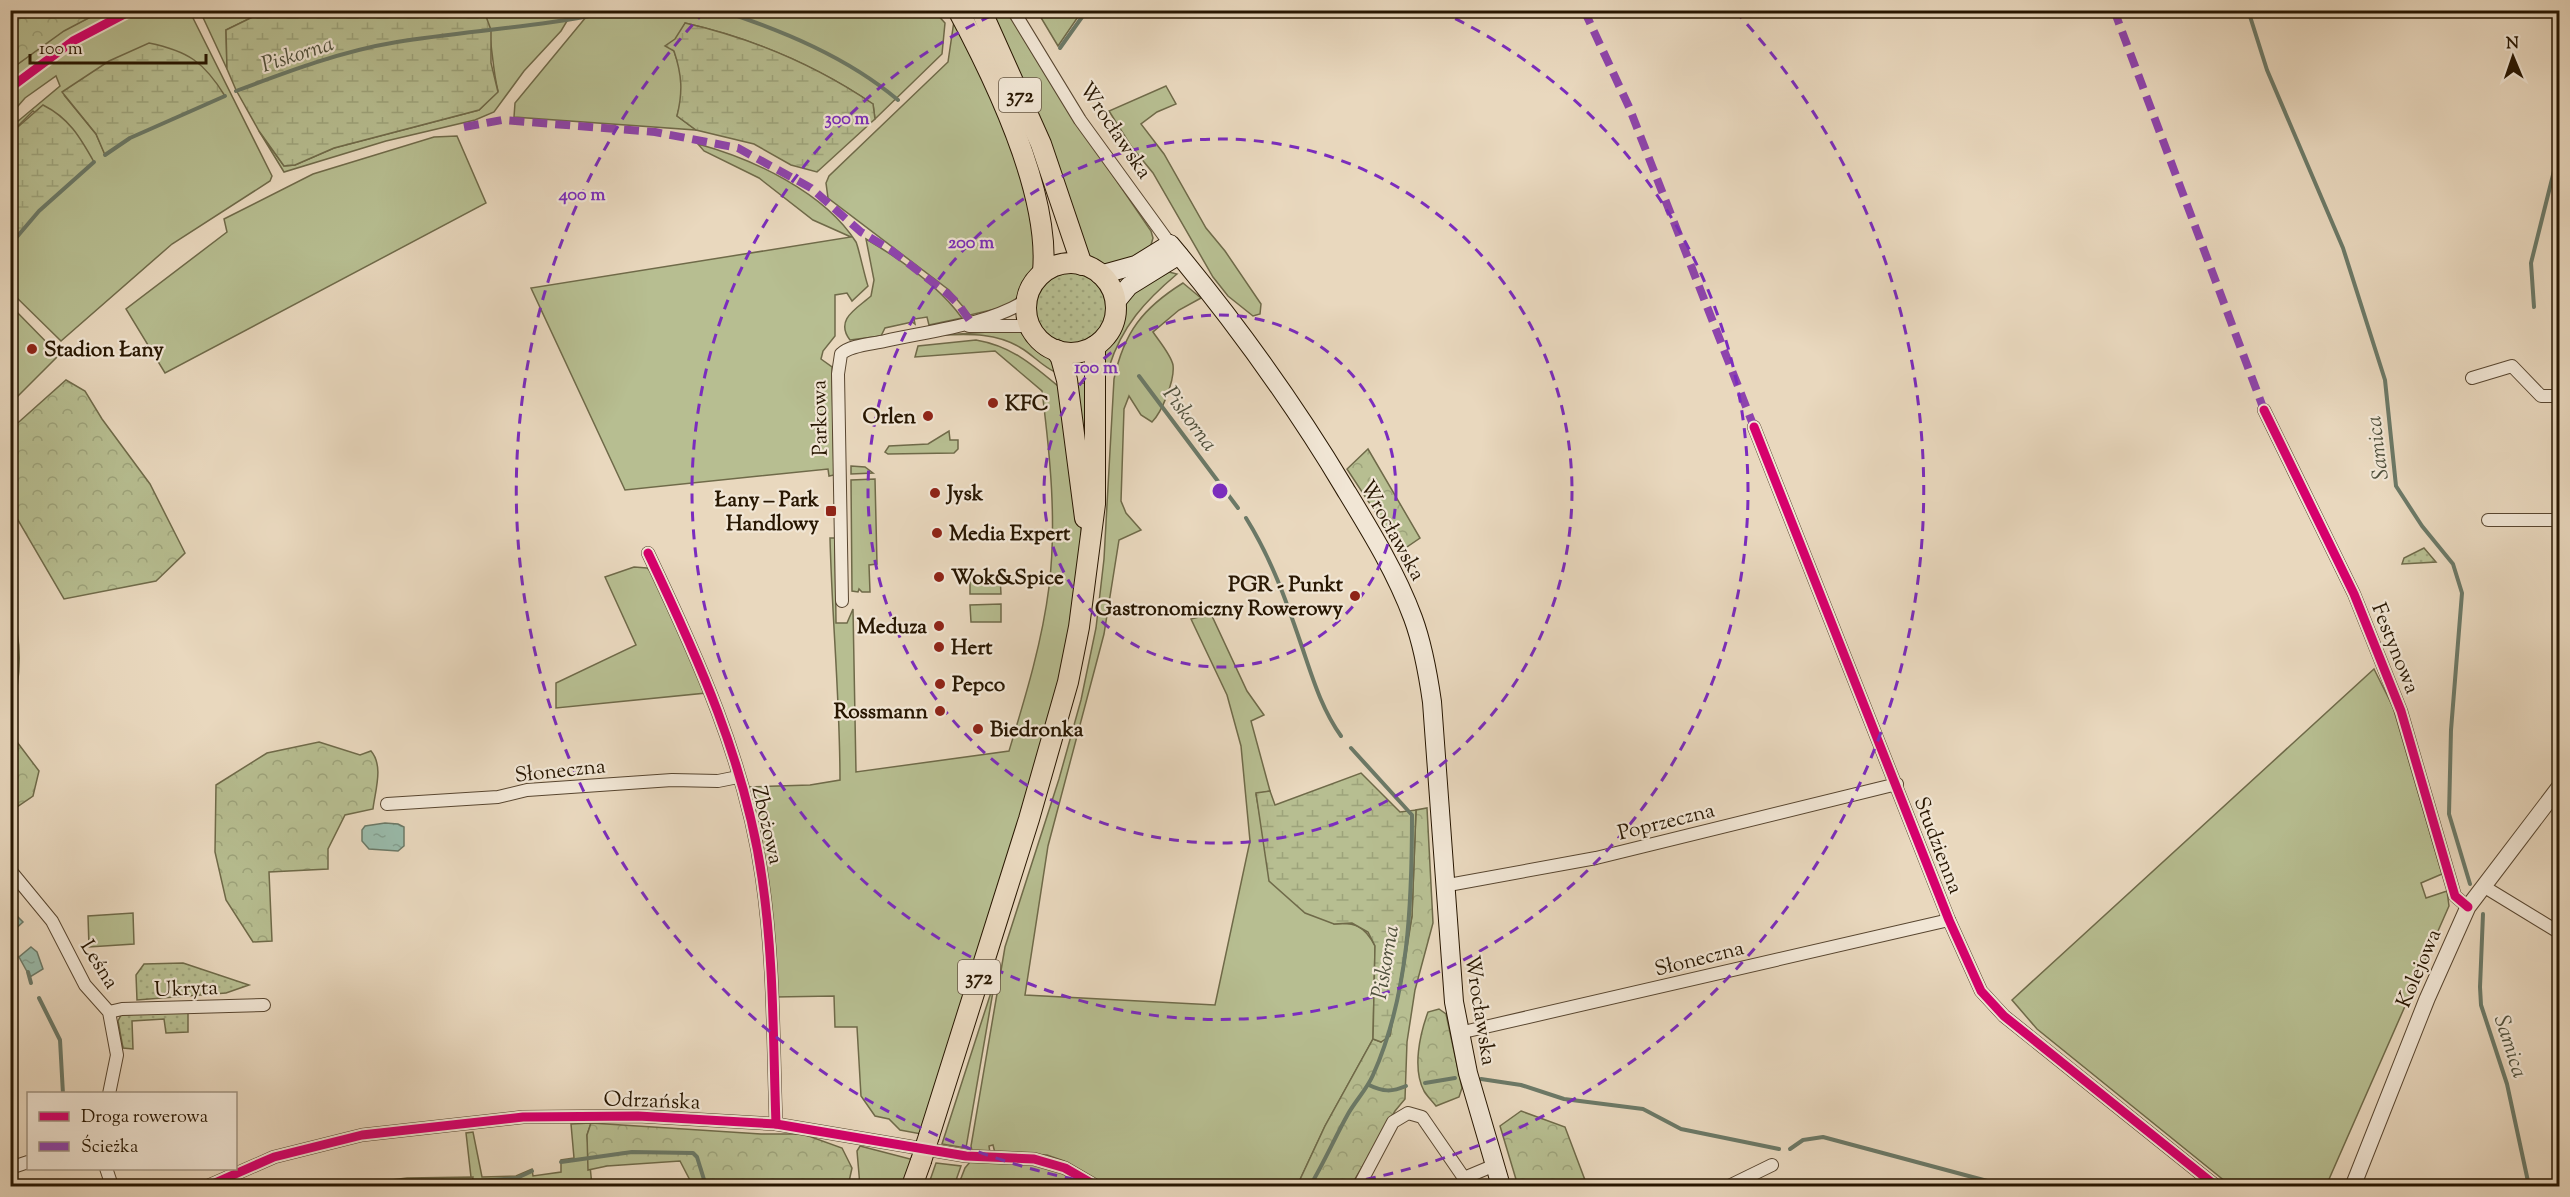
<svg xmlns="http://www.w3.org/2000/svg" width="2570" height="1197" font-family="'Sorts Mill Goudy',serif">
<defs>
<pattern id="forest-crowns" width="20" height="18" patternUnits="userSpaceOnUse" patternTransform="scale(1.5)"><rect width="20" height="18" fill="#b7be91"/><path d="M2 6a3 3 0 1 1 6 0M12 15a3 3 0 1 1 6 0" fill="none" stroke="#9da37b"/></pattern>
<pattern id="wetland-marsh" width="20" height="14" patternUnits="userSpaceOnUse" patternTransform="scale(1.5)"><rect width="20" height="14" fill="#b7be91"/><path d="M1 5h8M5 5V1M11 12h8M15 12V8" fill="none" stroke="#9da37b"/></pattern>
<pattern id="park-dots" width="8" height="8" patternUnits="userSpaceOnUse" patternTransform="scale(1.5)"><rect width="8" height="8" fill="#b7be91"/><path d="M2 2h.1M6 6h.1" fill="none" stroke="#9da37b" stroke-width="1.8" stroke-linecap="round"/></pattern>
<pattern id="water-ripples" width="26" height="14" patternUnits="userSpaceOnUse" patternTransform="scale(1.5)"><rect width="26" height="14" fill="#99bbab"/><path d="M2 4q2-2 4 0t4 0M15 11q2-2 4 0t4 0" fill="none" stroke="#84a091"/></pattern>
</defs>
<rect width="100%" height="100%" fill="#e9d8be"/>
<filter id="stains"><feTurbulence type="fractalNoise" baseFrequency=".00333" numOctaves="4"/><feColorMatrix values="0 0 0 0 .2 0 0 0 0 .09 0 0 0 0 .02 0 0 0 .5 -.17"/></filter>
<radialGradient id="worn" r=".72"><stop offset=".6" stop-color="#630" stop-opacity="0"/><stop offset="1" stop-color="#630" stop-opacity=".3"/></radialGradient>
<g fill="#b7be91" stroke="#6f6a49" stroke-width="1.5" fill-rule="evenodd">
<path d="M933,10L945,23L942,54L875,119L873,104C817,66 751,38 685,23L674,51L680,69L683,94L677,116L696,130L514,117L515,103L591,11Z"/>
<path d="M102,11H124L71,38L11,84V69L64,30Z"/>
<path d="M141,11H196L192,12L193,18L272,176L270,181L172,244L61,341L11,292V245L39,211L94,162L33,111L11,133V127L60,86L56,76L25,98L11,114V93L75,44ZM64,95L130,138L105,154L96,134Z"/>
<path d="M200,11H265L226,30L227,69Z"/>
<path d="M484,11H573L561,31L524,71L494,112L475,120L386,141L284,172L259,131L284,166L295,165L334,148L479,110L498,91C491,63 493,37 484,11Z"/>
<path d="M989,11H1007L1060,98L1151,231L1153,238L1149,252L1104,268L1085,258Z"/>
<path d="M1037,11H1082L1058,46Z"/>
<path d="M954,21L986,82L1029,197L1037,245L1034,272L1020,296L1004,307L970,315L949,290L828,198L826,183L829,176L948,62Z"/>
<path d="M1166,86L1176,104L1157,112L1141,124L1164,154L1206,228L1225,251L1261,304L1260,314L1253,316L1228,296L1213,277L1153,173L1131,146L1109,111Z"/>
<path d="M457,136L486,203L165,373L126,309L227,232L224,219L313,174L434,137Z"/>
<path d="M698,144C753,159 824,192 856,242C858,245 865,278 868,286L852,301L847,293L835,295V336L823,351L821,359L832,367L834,475L829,476L828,469L625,490L531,288L851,237L813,220L759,178L704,151Z"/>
<path d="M866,239C900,259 939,286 962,318L929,325L927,317L914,319L915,324L912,322L885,328L881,336L850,340C834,319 858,308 871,296L874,280Z"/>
<path d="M1169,272L1177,274C1145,301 1122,326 1109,367L1100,368L1103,349L1119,324L1126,296Z"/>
<path d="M1183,283L1201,298L1179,310L1153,332C1159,341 1171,355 1173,365C1175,380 1162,412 1152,422L1141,415L1129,396L1124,409L1121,501L1126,513L1141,530L1119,540L1104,634L1048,846L1025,995L1215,1005L1250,841L1241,746L1227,695L1191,619L1211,614L1247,691L1264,715L1251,721L1270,791L1256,794L1261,822L1334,924C1355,922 1365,926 1375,946L1373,1039L1325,1126L1297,1186H1106L1064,1161L1047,1155L995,1153L993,1145L989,1146L990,1153L972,1151L971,1146L1005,947L1059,779L1081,700L1096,628L1104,559L1114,379C1124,332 1143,308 1183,283Z"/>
<path d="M11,306L59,355L11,403Z"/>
<path d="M1018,330L1050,355L1055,372C1042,366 1033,355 1021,348C997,333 971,334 944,335Z"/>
<path d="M976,340C1011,346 1032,364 1058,386L1062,385L1080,505L1082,544L1081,569L1057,703L921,1134L900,1130L889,1119L875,1116L861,1096L857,1027H835L834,996L775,997L747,787L810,785L840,780C840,699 832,619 830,538H835L836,623H847L853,609L856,772L1009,751C1025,698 1042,643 1049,587C1057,522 1050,455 1042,391L995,351L915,357L918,346Z"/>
<path d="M1086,383L1091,498L1071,384Z"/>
<path d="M949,431L950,440H958V449L954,453L888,454L885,452L889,446L928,444Z"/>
<path d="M851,466L865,467L873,473L851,474Z"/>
<path d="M875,479L877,564L869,565L870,592H862L859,589L858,592L852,591L851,480Z"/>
<path d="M634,567L647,568L656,576L706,693L556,708V683L636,645L605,577Z"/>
<path d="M1000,576L1001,594H970V577Z"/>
<path d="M1001,604V622H971L970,605Z"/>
<path d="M2374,669L2393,707L2442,874L2421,883L2426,898L2447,891L2449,906L2326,1186H2231L2037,1029L2012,1000Z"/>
<path d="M133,913L134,944L89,947L88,916Z"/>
<path d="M995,980L966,1148L942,1144Z"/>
<path d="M591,1123L587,1135L592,1186H472L466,1133L473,1132L482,1177L516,1176L532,1169L533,1176L561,1172V1160L574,1158L571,1124Z"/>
<path d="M860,1146L914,1160L905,1186H860L857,1151Z"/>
<path d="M970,1162L1047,1164L1088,1186H958L965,1168Z"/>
<path d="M936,1163L961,1166L954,1186H928Z"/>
</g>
<g fill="url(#forest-crowns)" stroke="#6f6a49" stroke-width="1.5">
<path d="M11,10H102V11L64,31L11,69Z"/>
<path d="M66,380L85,391L102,419L150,484L185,553L156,581L64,599L11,508V429Z"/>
<path d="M1368,449L1420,538L1401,551L1347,469Z"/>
<path d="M11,610C24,644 20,682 11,717Z"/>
<path d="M11,734L39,771L33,796L11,811Z"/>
<path d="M319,742L360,755L371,751C384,766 375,791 373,809L345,815L328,849V869L269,872L272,941L253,942L226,900L215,852L216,785L267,753Z"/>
<path d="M1427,808L1433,923L1415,990L1407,1042L1405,1099L1395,1111L1351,1186H1297L1325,1126L1373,1039L1381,1042L1402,980L1412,916L1416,810Z"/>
<path d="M1439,1009L1446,1014L1462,1088L1459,1097L1436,1106C1432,1101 1427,1096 1424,1091C1412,1068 1420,1034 1428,1012Z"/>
<path d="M1521,1111L1565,1127L1585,1180L1591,1186H1518L1500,1126Z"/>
<path d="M591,1123L761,1134H803L842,1148L852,1168L848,1186H693L680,1161L607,1166L588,1170L587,1135Z"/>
<path d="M473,1177L472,1186H343L407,1178Z"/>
</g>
<g fill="url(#wetland-marsh)" stroke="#6f6a49" stroke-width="1.5">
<path d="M265,11H484L491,30V63L498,92L479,110L334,148L295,165L284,166L259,131L236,90L227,69L226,30Z"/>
<path d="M685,23C751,38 817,66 873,104L875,119L817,172L791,165L754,144L696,130L677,116C683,92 682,75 674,51L665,46L675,39Z"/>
<path d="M149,43C188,51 204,62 225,96L130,138L105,155L96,134L62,92L109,61Z"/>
<path d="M43,105C69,118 80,137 94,162L39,211L11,245V133Z"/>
<path d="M1361,773L1400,812L1416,810L1412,916L1390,1036L1381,1042L1373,1039L1375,946L1368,932L1352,923L1334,924L1305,913L1269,881L1256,793L1270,791L1275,805Z"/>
</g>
<g fill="url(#park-dots)" stroke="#6f6a49" stroke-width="1.5">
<circle cx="1071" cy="308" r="35"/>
<path d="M2424,548L2436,562L2402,564L2404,558Z"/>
<path d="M183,963L249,985L226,993L137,1000L136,975L144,964Z"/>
<path d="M188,1011V1032L166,1033L164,1019L132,1021L133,1049L123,1048L118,1021L121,1015Z"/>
</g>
<g fill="url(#water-ripples)" stroke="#6b7967" stroke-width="1.5">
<path d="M385,823L398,824L404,827V846L398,851L369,849L362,841V830L365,826Z"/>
<path d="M10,909L23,922L11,933H10Z"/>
<path d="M31,947L37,952L43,969L30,977L19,957Z"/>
</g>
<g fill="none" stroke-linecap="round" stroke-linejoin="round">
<g stroke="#6b7967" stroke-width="4">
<path d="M720,10C783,31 847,57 898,100"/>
<path d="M2248,10L2267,70L2343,248L2385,380L2396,486L2422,526L2453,564L2462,593L2451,730L2449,814L2470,884"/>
<path d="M1060,48L1087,10"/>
<path d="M236,91C289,71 342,51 397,42C471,30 545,27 618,10"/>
<path d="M105,155L130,138L225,96"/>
<path d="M10,245L39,211L94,162"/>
<path d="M2534,307L2531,263L2560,147"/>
<path d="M1139,376L1238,508"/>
<path d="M1246,518C1271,558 1286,600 1301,644C1312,676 1321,708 1341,736"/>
<path d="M2483,914L2480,987L2481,1005L2507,1084L2529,1186"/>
<path d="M28,972L31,983"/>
<path d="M39,998L60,1040L63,1094"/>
<path d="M1481,1079L1521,1085L1564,1099L1643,1109L1681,1129L1779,1149"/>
<path d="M1425,1083L1455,1078"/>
<path d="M1369,1085C1383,1092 1392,1092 1406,1086"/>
<path d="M1790,1149L1803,1140L1823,1137L2006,1186"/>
<path d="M561,1162L632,1152L693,1153L697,1157L706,1186"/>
<path d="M480,1181L517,1178L532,1171"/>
<path d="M355,1186C394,1177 434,1184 473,1181"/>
<path d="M1310,1186C1324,1163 1335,1137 1348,1114C1356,1100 1367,1089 1373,1075C1409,995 1412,901 1412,815L1351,748"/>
</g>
<g stroke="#584630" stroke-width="14">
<g id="minor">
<path d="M1013,10L1080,120L1170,244"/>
<path d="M969,326H1030"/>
<path d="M2472,378L2512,366L2541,396H2560"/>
<path d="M2264,410L2354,594L2401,711L2455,896L2468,907"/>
<path d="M1754,427L1949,920L1981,991L2004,1016L2216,1186"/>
<path d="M2488,520H2560"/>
<path d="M648,553C697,656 746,763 762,878C774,959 773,1042 776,1124"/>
<path d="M842,601L838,374L841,354C850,345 872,344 885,341C929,331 988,325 1027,300"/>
<path d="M387,804L498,797L527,790L672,780L718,781L738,777"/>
<path d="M10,870L52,921L85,985L109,1012L117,1055L109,1094"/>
<path d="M1443,886L1596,858L1897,784"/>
<path d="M2483,886L2560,933"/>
<path d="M109,1012L122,1009L264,1005"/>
<path d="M1459,1033L1949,920"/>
<path d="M10,1168L28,1162"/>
<path d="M106,1168L112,1186"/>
<path d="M208,1186L274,1157L362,1135L523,1117L638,1116L776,1124L966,1156L1034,1159L1065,1168L1096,1186"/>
<path d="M1359,1186L1393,1122L1408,1113L1422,1117L1464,1178L1495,1165"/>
<path d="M1729,1186L1772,1165"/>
</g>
</g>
<g stroke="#584630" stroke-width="17">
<path id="tertiary" d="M2353,1186L2427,999L2468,907L2560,786"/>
</g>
<g stroke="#271601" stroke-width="20">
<g id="secondary">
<path d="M1100,275L1136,265L1170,244C1235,322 1293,402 1345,489C1370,530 1396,572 1413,618C1423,645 1428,674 1432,702L1454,1002L1468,1073L1501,1186"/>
<path d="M1115,303L1129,286L1179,255"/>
</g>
</g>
<g stroke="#271601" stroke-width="22">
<g id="primary">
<path d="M958,10C995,79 1050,194 1043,272"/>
<path d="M981,10L1041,144L1082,265"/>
<circle cx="1071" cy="308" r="45"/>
<path d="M1056,350L1061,358L1067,380L1085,518"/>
<path d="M929,1136L1029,819L1068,682L1079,627L1095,504V346"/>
<path d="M912,1186L921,1161"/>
</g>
</g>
<use href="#minor" stroke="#f1e6d5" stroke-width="12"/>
<use href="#tertiary" stroke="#f1e6d5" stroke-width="15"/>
<use href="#secondary" stroke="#f1e6d5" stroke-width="18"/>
<use href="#primary" stroke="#e9d8be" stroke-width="20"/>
<g stroke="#271601" stroke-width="22" stroke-linecap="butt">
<path id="primary-bridge" d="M921,1161L929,1136"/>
</g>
<use href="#primary-bridge" stroke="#e9d8be" stroke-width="20"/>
<g stroke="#8e44ad" stroke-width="8" stroke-dasharray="15 8" stroke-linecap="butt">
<path d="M1584,10L1629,107L1754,427"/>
<path d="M2114,10L2264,410"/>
<path d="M464,127L502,120L655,132L738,148L811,188L861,232L891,250L949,295L959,305L970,321"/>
</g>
<g stroke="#f1e6d5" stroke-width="13">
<g id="cycleway">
<path d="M10,88L73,41L132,10"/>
<path d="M2264,410L2354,594L2401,711L2455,896L2468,907"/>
<path d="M1754,427L1949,920L1981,991L2004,1016L2216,1186"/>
<path d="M648,553C697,656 746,763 762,878C774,959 773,1042 776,1124"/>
<path d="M208,1186L274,1157L362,1135L523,1117L638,1116L776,1124L966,1156L1034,1159L1065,1168L1096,1186"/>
</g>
</g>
<use href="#cycleway" stroke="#d6006c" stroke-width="9"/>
</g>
<g fill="none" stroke="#7b2cbf" stroke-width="3" stroke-dasharray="10 8">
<circle cx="1220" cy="491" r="176"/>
<circle cx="1220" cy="491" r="352"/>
<path d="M1439 11A528 528 0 1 1 1001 11"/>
<path d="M1110 1186A704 704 0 0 1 705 11M1735 11A704 704 0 0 1 1330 1186"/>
</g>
<g fill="#8f2418" stroke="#f1e6d5" stroke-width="2">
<circle cx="32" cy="349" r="6"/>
<circle cx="993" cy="403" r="6"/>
<circle cx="928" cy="416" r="6"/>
<circle cx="935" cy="493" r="6"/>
<rect x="825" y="505" width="12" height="12" rx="3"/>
<circle cx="937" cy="533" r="6"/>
<circle cx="939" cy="577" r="6"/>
<circle cx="1355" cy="596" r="6"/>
<circle cx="939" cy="626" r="6"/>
<circle cx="939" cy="647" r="6"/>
<circle cx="940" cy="684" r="6"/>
<circle cx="940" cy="711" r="6"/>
<circle cx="978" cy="729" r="6"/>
</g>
<g text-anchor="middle" stroke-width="4.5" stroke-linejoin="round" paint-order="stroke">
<g fill="#f1e6d5" stroke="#645441" stroke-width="1.5">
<rect x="999" y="78" width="42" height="34" rx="4.5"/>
<rect x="958" y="960" width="42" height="34" rx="4.5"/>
</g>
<g font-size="20" font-weight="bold" fill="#271601">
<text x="1020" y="102">372</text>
<text x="979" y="984">372</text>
</g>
<g font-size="21" fill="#271601" stroke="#f1e6d5">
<text transform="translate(1116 130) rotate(56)" y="7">Wrocławska</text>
<text transform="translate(819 418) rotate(-91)" y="7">Parkowa</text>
<text transform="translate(1393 530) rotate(61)" y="7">Wrocławska</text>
<text transform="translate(2396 648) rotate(68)" y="7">Festynowa</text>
<text transform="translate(560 770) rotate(-6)" y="7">Słoneczna</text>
<text transform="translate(1666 821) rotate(-14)" y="7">Poprzeczna</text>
<text transform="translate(768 825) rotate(77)" y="7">Zbożowa</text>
<text transform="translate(1939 845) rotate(69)" y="7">Studzienna</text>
<text transform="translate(1699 958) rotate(-14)" y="7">Słoneczna</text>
<text transform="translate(100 964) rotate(58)" y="7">Leśna</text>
<text transform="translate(2418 968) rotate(-67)" y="7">Kolejowa</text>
<text transform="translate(186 988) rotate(-2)" y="7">Ukryta</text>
<text transform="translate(1481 1010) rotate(81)" y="7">Wrocławska</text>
<text transform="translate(652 1100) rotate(2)" y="7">Odrzańska</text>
</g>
<g font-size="21" font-weight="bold" fill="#271601" stroke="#f1e6d5" text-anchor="start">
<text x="44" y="356">Stadion Łany</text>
<text x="1005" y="410">KFC</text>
<text x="916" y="423" text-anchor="end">Orlen</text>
<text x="947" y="500">Jysk</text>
<text x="819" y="506" text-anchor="end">Łany – Park<tspan x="819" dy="24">Handlowy</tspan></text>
<text x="949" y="540">Media Expert</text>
<text x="951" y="584">Wok&amp;Spice</text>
<text x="1343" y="591" text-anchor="end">PGR - Punkt<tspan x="1343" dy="24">Gastronomiczny Rowerowy</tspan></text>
<text x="927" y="633" text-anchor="end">Meduza</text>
<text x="951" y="654">Hert</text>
<text x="952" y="691">Pepco</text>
<text x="928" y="718" text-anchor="end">Rossmann</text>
<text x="990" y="736">Biedronka</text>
</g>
<g font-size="22" font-style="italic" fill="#4f503c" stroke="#f1e6d5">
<text transform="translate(297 53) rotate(-18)" y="8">Piskorna</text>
<text transform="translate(1191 418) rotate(53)" y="8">Piskorna</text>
<text transform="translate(2376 448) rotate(-97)" y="8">Samica</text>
<text transform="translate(1384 962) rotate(-80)" y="8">Piskorna</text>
<text transform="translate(2512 1046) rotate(72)" y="8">Samica</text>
</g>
</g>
<circle cx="1220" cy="491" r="9" fill="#7b2cbf" stroke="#f1e6d5" stroke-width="3"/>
<g font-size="18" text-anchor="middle" font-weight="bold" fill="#7b2cbf" stroke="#f1e6d5" stroke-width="4.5" stroke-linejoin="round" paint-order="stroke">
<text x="847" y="124">300 m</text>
<text x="582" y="200">400 m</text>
<text x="971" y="248">200 m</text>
<text x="1096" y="373">100 m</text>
</g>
<rect width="2570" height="1197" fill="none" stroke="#e9d8be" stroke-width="36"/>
<rect x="12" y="12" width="2546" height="1173" fill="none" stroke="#271601" stroke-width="3"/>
<rect x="18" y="18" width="2534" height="1161" fill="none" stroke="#271601" stroke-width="1.5"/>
<rect x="27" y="1092" width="210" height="78" fill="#f1e6d5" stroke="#a09380" stroke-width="1.5"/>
<rect x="39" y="1112" width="30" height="9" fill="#d6006c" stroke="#a09380" stroke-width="1.5"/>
<text x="81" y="1122" font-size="18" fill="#271601">Droga rowerowa</text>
<rect x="39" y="1142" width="30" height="9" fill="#8e44ad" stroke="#a09380" stroke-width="1.5"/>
<text x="81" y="1152" font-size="18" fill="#271601">Ścieżka</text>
<g transform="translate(2513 57) rotate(358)" stroke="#f1e6d5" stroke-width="4.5" paint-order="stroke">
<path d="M0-4.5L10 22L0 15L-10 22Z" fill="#271601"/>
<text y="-9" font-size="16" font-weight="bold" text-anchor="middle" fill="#271601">N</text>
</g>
<path d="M30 54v9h176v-9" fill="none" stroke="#271601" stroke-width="3"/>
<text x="39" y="54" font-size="18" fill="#271601" stroke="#f1e6d5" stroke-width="4.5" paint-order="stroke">100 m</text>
<rect width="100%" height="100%" filter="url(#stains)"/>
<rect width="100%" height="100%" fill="url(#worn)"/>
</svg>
